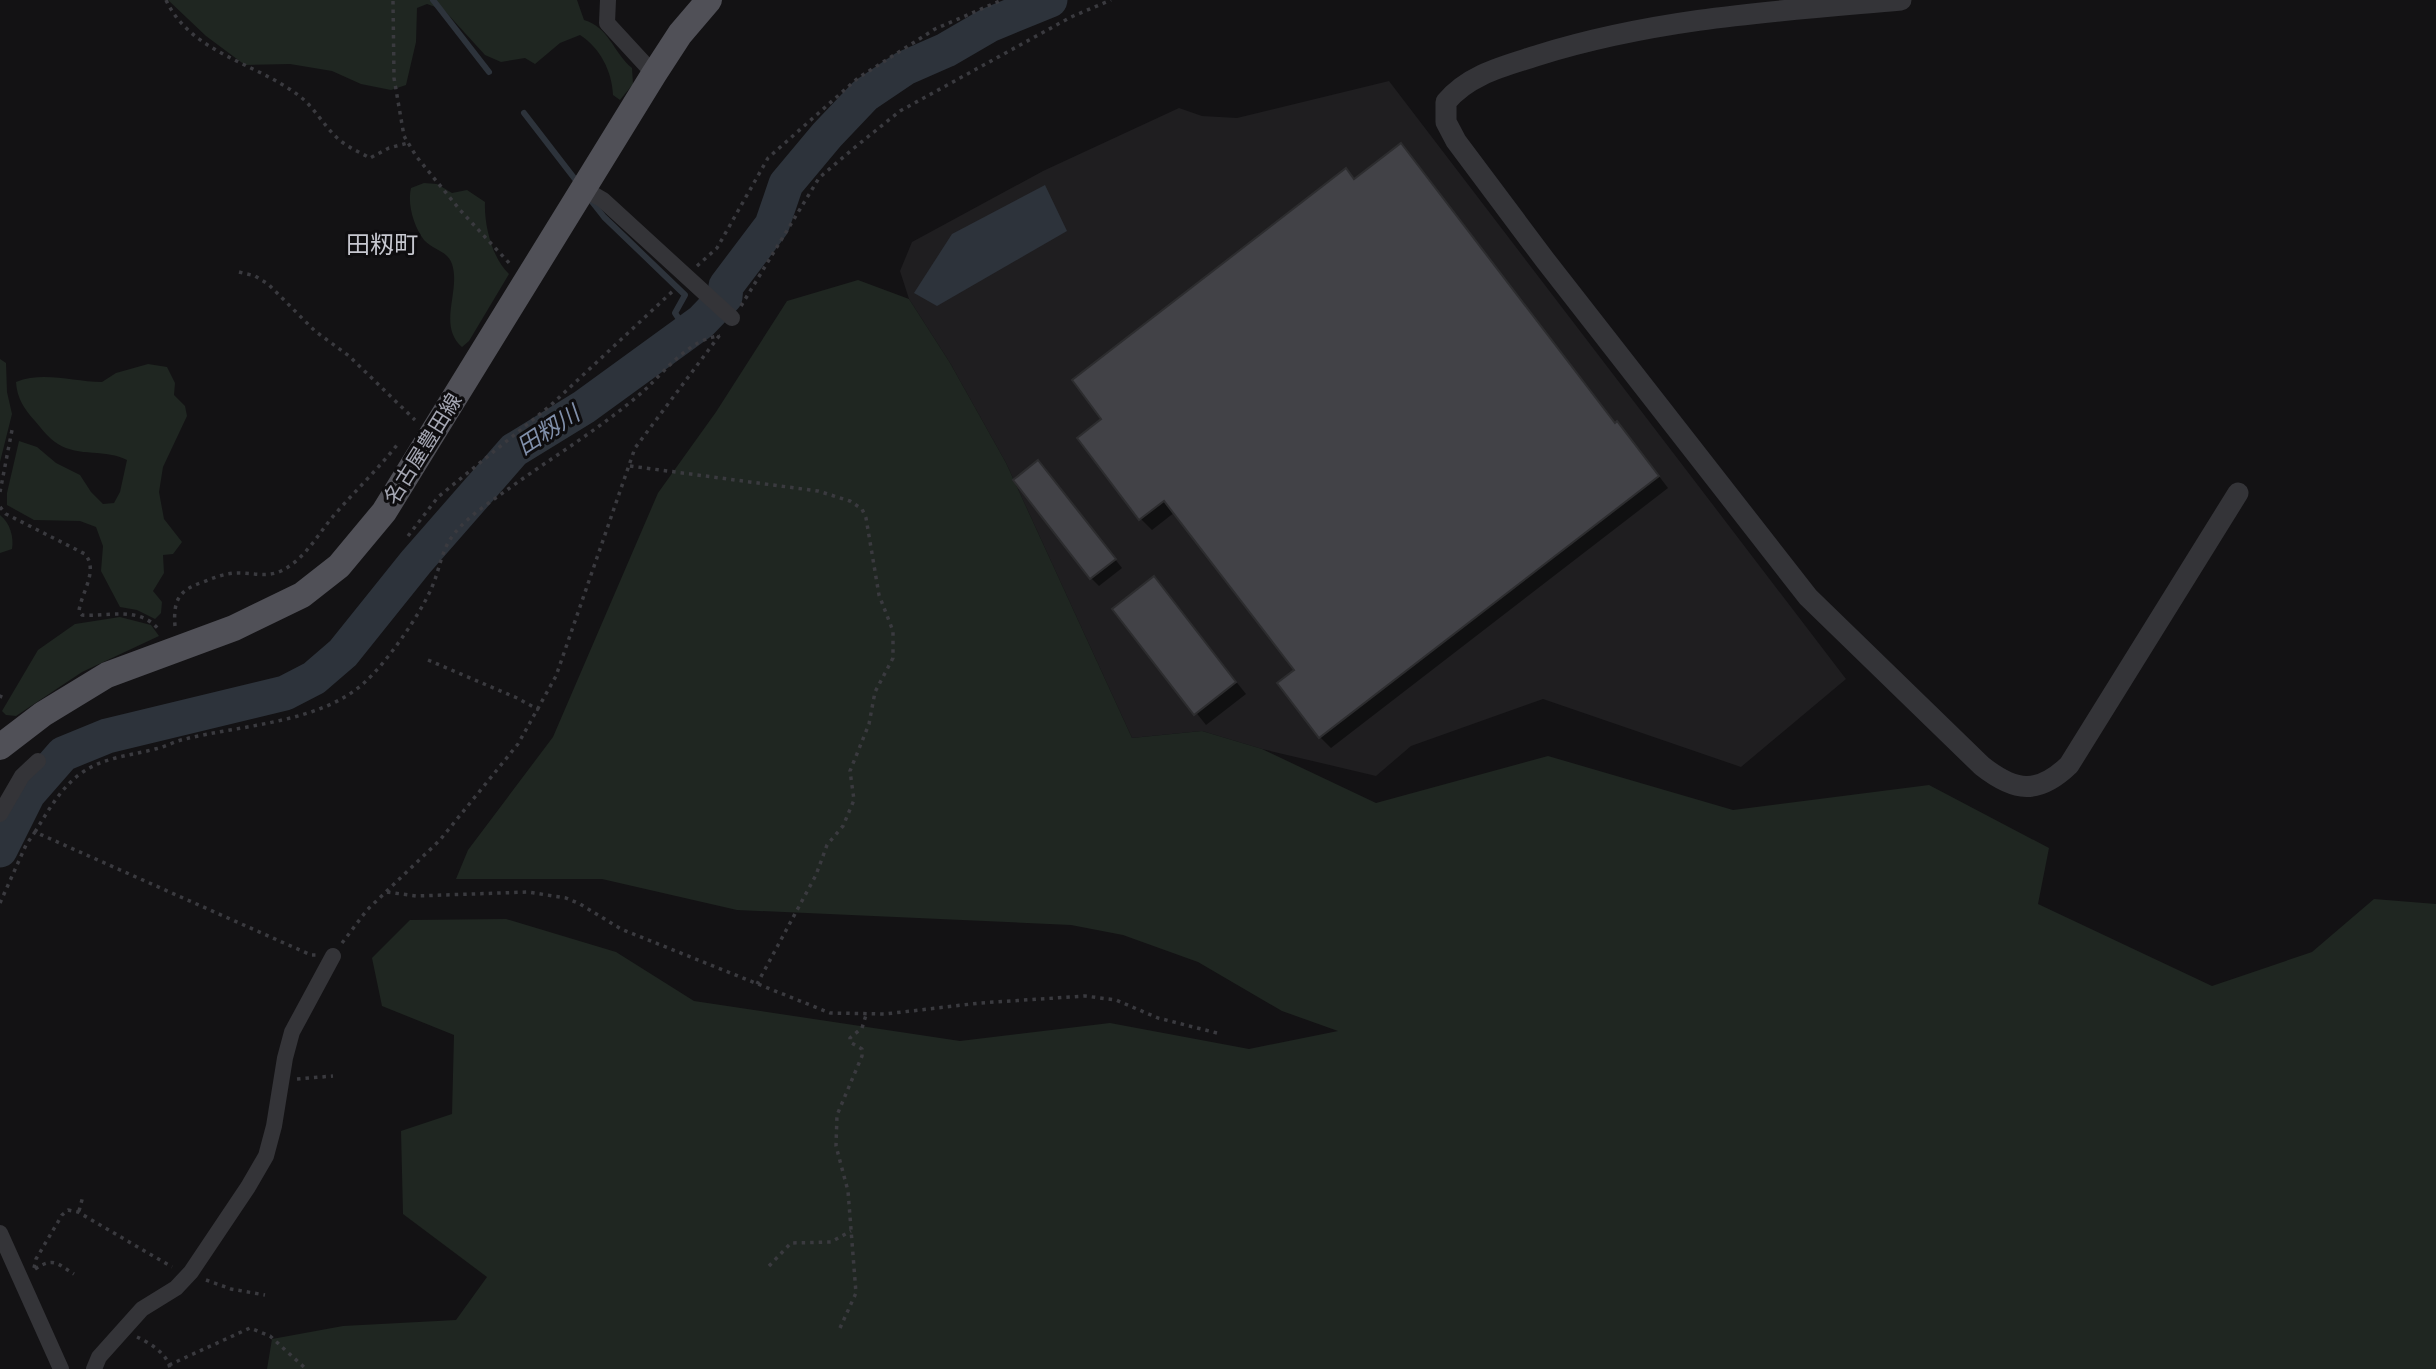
<svg xmlns="http://www.w3.org/2000/svg" width="2436" height="1369" font-family="'Sofia Sans Condensed','Noto Sans JP',sans-serif">
<rect width="100%" height="100%" fill="#131214"/>
<path fill="#1f1e20" d="M1389,81L1846,679L1741,767L1543,699L1411,746L1376,776L1262,749L1202,731L1132,738L1006,463L950,363L909,299L900,271L912,242L1043,171L1179,108L1202,116L1237,118Z"/>
<g fill="#1f2621">
<path d="M168,0H577L584,20C609,27 613,52 632,68L633,84L620,100L613,95C612,71 600,48 580,35L560,43L535,64L525,58L501,62L485,55L444,10L427,4L417,8L416,42L406,85L391,90L361,84L332,71L290,64L245,65L206,36Z"/>
<path d="M424,183L437,184L452,193L467,190L485,202C484,225 492,258 509,274L469,341L462,347C437,325 461,291 452,264C448,251 433,250 424,240C414,227 407,204 411,188Z"/>
<path d="M858,280L909,299L950,363L1006,463L1132,738L1202,731L1262,749L1376,803L1548,756L1733,810L1929,785L2049,848L2038,904L2212,986L2312,952L2374,899L2436,904V1369H267L272,1339L343,1326L456,1320L487,1277L403,1214L401,1131L452,1114L454,1035L382,1006L372,958L410,920L506,919L616,952L694,1001L960,1041L1110,1023L1249,1049L1338,1031L1282,1011L1198,962L1123,935L1071,925L737,910L602,879H456L468,850L553,737L658,493L716,412L787,301Z"/>
<path d="M0,359L6,363L7,392L12,414L0,462Z"/>
<path d="M148,364L167,367L175,383L174,395L185,406L187,416L163,467L159,492L164,519L182,542L173,554L163,555L164,573L153,591L162,602L161,613L155,619L137,610L120,607L101,571L103,546L96,527L80,521L34,520L7,505V493L19,441L37,447L56,463L80,475L91,492L103,504L114,503L120,492L127,460C107,449 78,457 58,444C49,439 41,428 35,421C24,409 17,398 16,382C44,371 73,382 102,382L116,373Z"/>
<path d="M0,515C10,523 14,537 12,549L0,553Z"/>
<path d="M120,617L151,625L159,636L82,672L16,716L6,715L2,711L38,650L75,624Z"/>
</g>
<path fill="#2d333b" d="M1045,185L1067,231L937,306L914,293L952,234Z"/>
<g fill="#0007">
<path d="M1401,146L1412,157L1616,424L1627,434L1668,488L1331,748L1320,737L1296,670L1175,512L1152,530L1141,519L1079,438L1104,419L1346,170L1356,181Z"/>
<path d="M1038,462L1122,568L1099,586L1091,578Z"/>
<path d="M1154,579L1246,694L1206,725L1115,610Z"/>
</g>
<g fill="none" stroke-linecap="round" stroke-linejoin="round">
<g stroke="#2d333b" stroke-width="6">
<path d="M433,0L489,72"/>
<path d="M524,113L578,183"/>
<path d="M589,198L604,217L685,295L675,313L687,331"/>
</g>
<path stroke="#2d333b" stroke-width="35" d="M0,850L28,794L63,754L107,736L285,693L314,678L343,653L416,562L514,450L584,407L701,322L725,297L726,286L772,225L786,184L827,135L865,95L905,68L946,50L989,25L1050,0"/>
</g>
<g fill="#424247" stroke="#2d2d2f" stroke-width="2">
<path d="M1401,143L1615,423L1617,421L1659,476L1319,738L1277,683L1294,670L1164,501L1139,520L1077,438L1101,419L1072,380L1346,168L1354,179Z"/>
<path d="M1038,460L1116,559L1090,579L1013,480Z"/>
<path d="M1154,576L1236,682L1194,715L1112,609Z"/>
</g>
<g fill="none" stroke-linecap="round" stroke-linejoin="round">
<g stroke="#3a3a3f" stroke-width="3.5" stroke-dasharray="3.5 5" stroke-linecap="butt">
<path d="M166,0C191,53 254,62 298,95C315,107 325,129 342,142C350,148 361,153 370,158L389,148L408,143"/>
<path d="M393,1L394,78L404,136L416,156L460,210L511,265"/>
<path d="M697,266L717,248L768,158L858,78L935,29L1002,0"/>
<path d="M239,272L255,276L268,284L315,331L349,356L415,420"/>
<path d="M741,306L819,178L854,148L900,111L1071,17L1111,0"/>
<path d="M630,466L818,491L850,501L862,509L866,518L879,595L893,631V658L875,692L869,724L850,771L854,800L843,826L827,845L816,875L757,984"/>
<path d="M0,492L12,430"/>
<path d="M0,507L6,514L85,554C99,571 81,593 79,611L82,615C109,617 140,605 160,631"/>
<path d="M408,536L438,497L551,405L675,289"/>
<path d="M175,626C173,600 179,590 203,582C213,578 223,574 234,573C250,572 266,578 281,571C307,558 318,533 336,513C356,490 378,469 397,445"/>
<path d="M428,660L517,698L539,710"/>
<path d="M0,698L3,691"/>
<path d="M35,832C48,811 60,789 80,774C103,757 129,756 155,749C165,747 175,741 185,739C241,725 321,723 365,682C387,662 420,615 432,587C440,569 441,550 454,534C469,515 492,501 511,487C557,454 606,425 648,387C667,368 692,338 720,336"/>
<path d="M387,892L416,896L528,892L566,898L580,904L621,929L830,1013L885,1014L980,1003L1085,996L1116,1000L1158,1018L1217,1033"/>
<path d="M0,903L26,845L35,832L311,955H316"/>
<path d="M342,943L367,910L440,840L518,744L556,676L635,448L722,332"/>
<path d="M297,1079L333,1076"/>
<path d="M79,1211L83,1196"/>
<path d="M769,1266L791,1243L831,1242L851,1231"/>
<path d="M34,1268L36,1259L62,1215L68,1210L78,1212L172,1267"/>
<path d="M35,1269C54,1257 56,1263 74,1274"/>
<path d="M206,1280L231,1289L265,1295"/>
<path d="M840,1328L856,1293L848,1191L836,1146L837,1115L862,1056V1049L850,1042V1038L862,1028L866,1015"/>
<path d="M137,1337C150,1343 168,1354 170,1369"/>
<path d="M169,1365L250,1328L270,1336L306,1369"/>
</g>
<g stroke="#343438" stroke-width="16">
<path d="M608,0L607,23L654,74"/>
<path d="M584,189L603,200L732,318"/>
<path d="M0,814L22,776L38,761"/>
<path d="M0,1233L61,1369"/>
<path d="M94,1369L99,1357L142,1309L176,1288L191,1272L248,1187L266,1156L274,1126L285,1058L292,1032L333,956"/>
</g>
<path stroke="#343438" stroke-width="21" d="M1901,0C1778,11 1658,18 1539,55C1505,66 1469,74 1446,102V122L1456,141L1545,260L1808,597L1982,766C2015,792 2038,795 2069,765L2238,493"/>
<path stroke="#505057" stroke-width="26" d="M0,747L43,714L107,675L234,628L302,595L339,566L384,512L654,74L680,34L709,0"/>
</g>
<g text-anchor="middle" stroke-width="6" stroke-linejoin="round" paint-order="stroke">
<g font-size="21" fill="#a5a7b3" stroke="#0e0d0f">
<text transform="translate(423 449) rotate(-58)" y="7">名古屋豊田線</text>
</g>
<g font-size="23" font-style="italic" fill="#808faa" stroke="#0e0d0f">
<text transform="translate(548 430) rotate(-33)" y="8">田籾川</text>
</g>
<g font-size="24" fill="#c6c7cf" stroke="#0e0d0f">
<text x="382" y="253">田籾町</text>
</g>
</g>
</svg>
